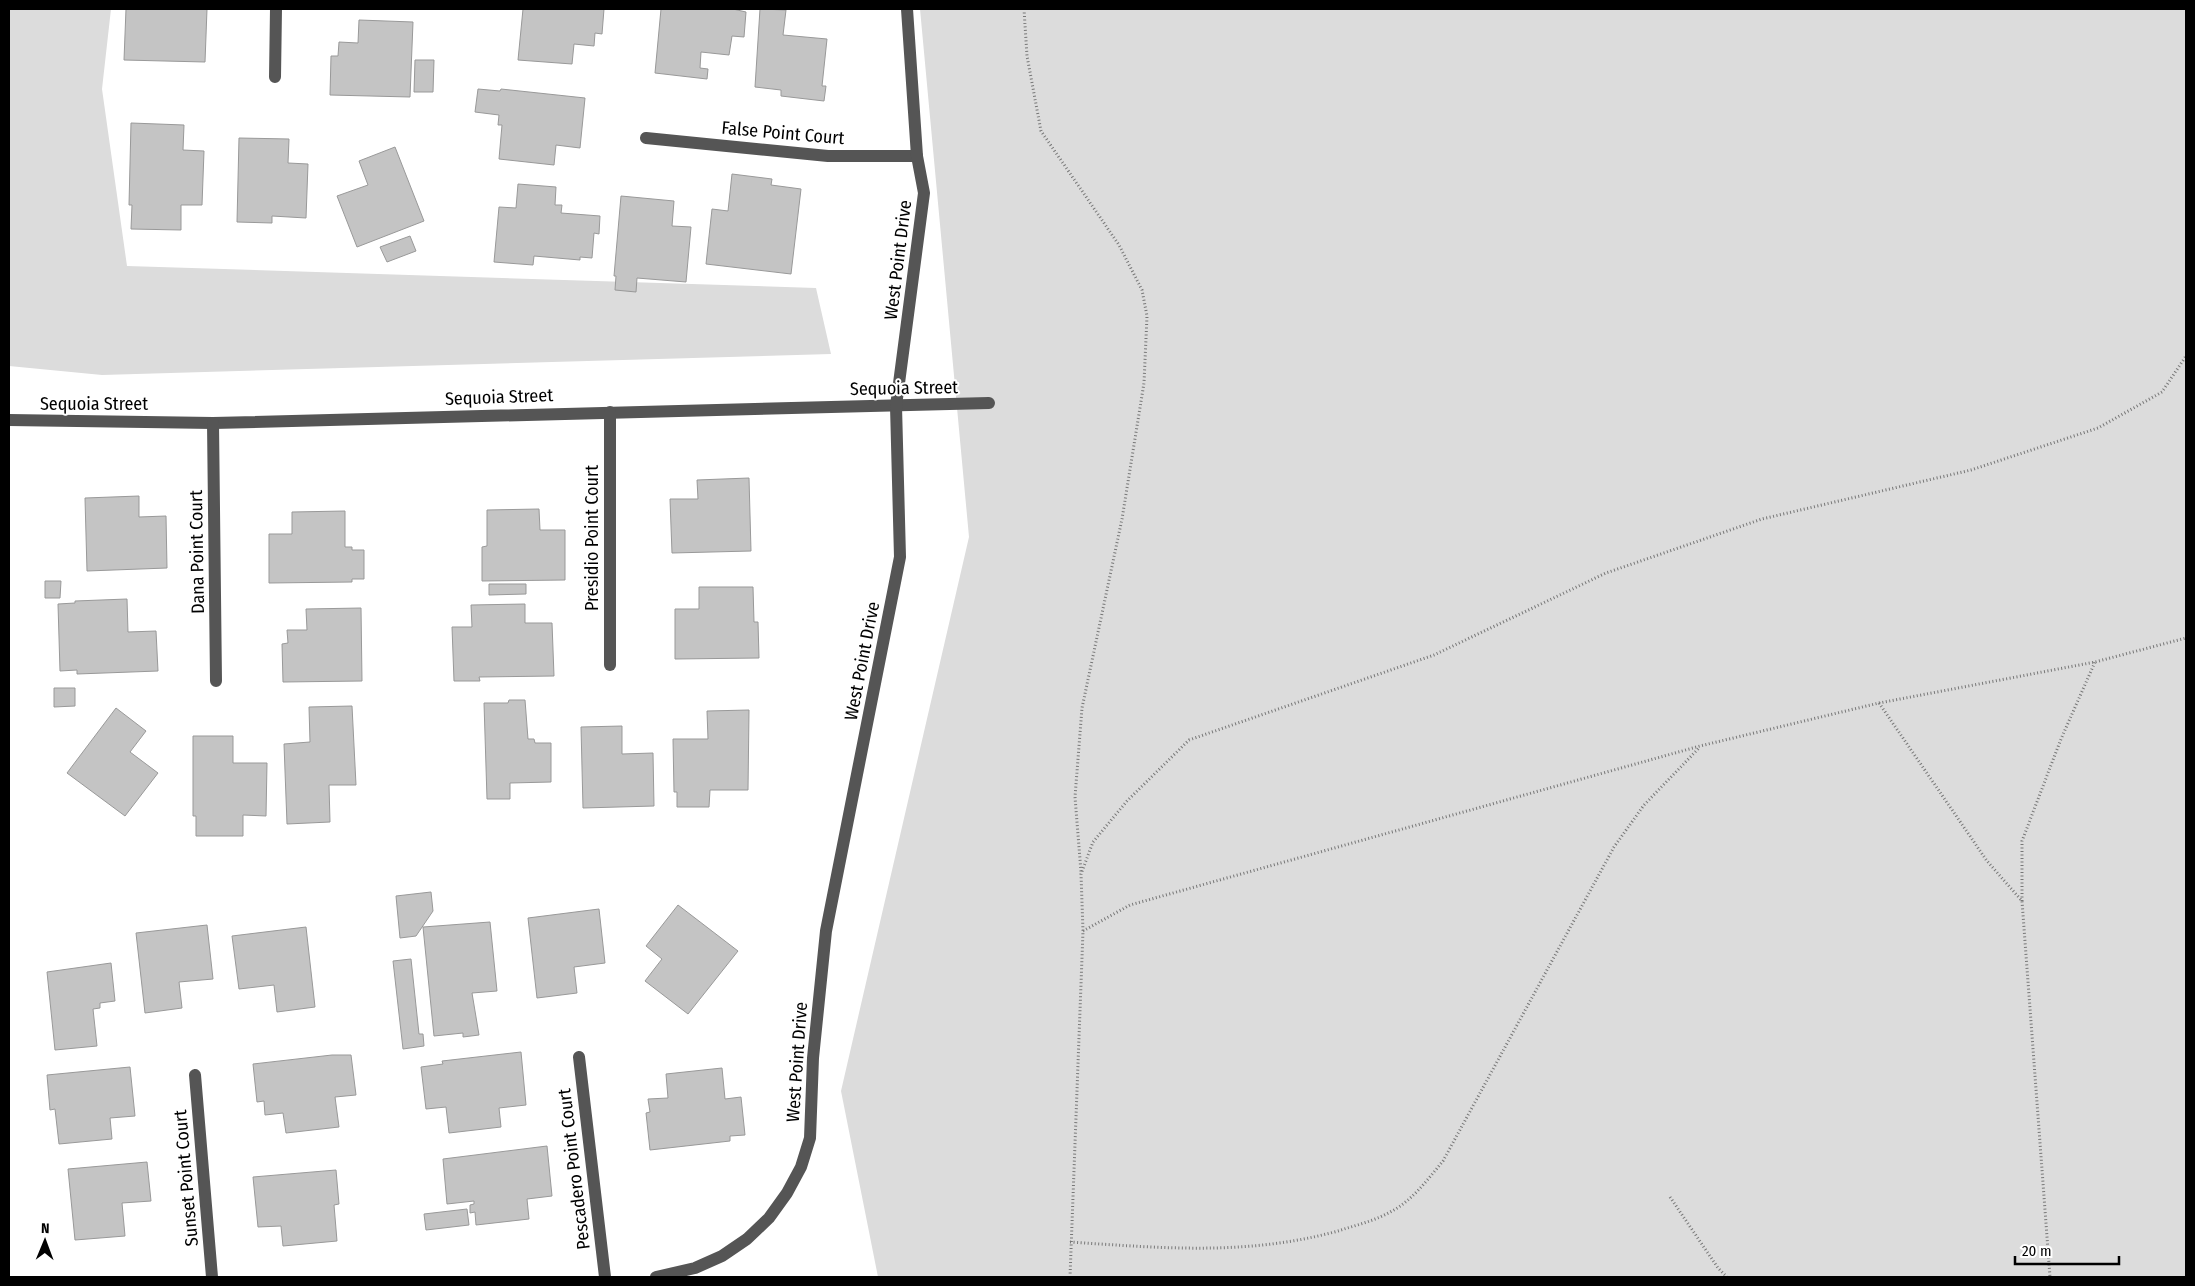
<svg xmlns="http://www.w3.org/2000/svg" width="2195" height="1286" font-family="'Fira Sans Condensed',sans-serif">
<rect width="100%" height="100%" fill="#fff"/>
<g fill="#dcdcdc">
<path d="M9,9H111L102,89L127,266L816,288L831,354L102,375L9,366Z"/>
<path d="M920,9H2186V1277H878L841,1091L969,537Z"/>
</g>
<g fill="#c4c4c4" stroke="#999">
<path d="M126,9H207L205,62L124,60Z"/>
<path d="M523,9H604L602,34L595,33L594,46L574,44L572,64L518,60Z"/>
<path d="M661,9H733L746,12L744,37L732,36L729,55L701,52L700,68L708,69L707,79L655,73Z"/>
<path d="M760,9L786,10L783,35L827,39L822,86H826L824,101L781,96V90L755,87Z"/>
<path d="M359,20L413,22L410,97L330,95L331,56H338L339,42L358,43Z"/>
<path d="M415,60H434L433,92H414Z"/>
<path d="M478,89L500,91L501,89L585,98L580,148L556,145L554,165L499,159L502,125H498L499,115L475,112Z"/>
<path d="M131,123L184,125L183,150L204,151L202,205H181V230L131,229L132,205H129Z"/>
<path d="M239,138L289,139L288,163L308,164L306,218L272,216V223L237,222Z"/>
<path d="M395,147L424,221L357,247L337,196L368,185L359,161Z"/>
<path d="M732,174L772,179L771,185L801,189L791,274L706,264L712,209L728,211Z"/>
<path d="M518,184L556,187L555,205H562L561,213L600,216L599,234L594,233L592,258L580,257V260L534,256L533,265L494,262L499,207L516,208Z"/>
<path d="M621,196L674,201L672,226L691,227L686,282L637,278L636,292L615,290L616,276H614Z"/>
<path d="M410,236L416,251L387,262L380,247Z"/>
<path d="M749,478L751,551L672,553L670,499H698L697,480Z"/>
<path d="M139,496V517L166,516L167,568L87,571L85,498Z"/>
<path d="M539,509L540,530H565V580L482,581V547L487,546V510Z"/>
<path d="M345,511V547H352V550H364V579H352V582L269,583V534H292V512Z"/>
<path d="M45,581H61L60,598H45Z"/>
<path d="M489,584H526V594L489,595Z"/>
<path d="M699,587H753L754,622H758L759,658L675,659V609H699Z"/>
<path d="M127,599L128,632L156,631L158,671L77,674V670L60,671L58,604L75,603V601Z"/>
<path d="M525,604V623H552L554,676L479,677L480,681H454L452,627H472L471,605Z"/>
<path d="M361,608L362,681L283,682L282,644L288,643L287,630H307L306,609Z"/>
<path d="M54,688H75V706L54,707Z"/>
<path d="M509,700H525L528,739H534L535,743H551V782L510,783V799H487L484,703H508Z"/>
<path d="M352,706L356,785H329L330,822L287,824L284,744L310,742L309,707Z"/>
<path d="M116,708L146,731L130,752L158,773L125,816L67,773Z"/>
<path d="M749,710L748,790H710L709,807H677V792H674L673,739H708L707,711Z"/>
<path d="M622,726V754L653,753L654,806L583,808L581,727Z"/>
<path d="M193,736H233V763H267L266,816L243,815V836H196V816H193Z"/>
<path d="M431,892L433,911L416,936L400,938L396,896Z"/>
<path d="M678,905L738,951L688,1014L645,981L662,959L646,946Z"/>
<path d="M599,909L605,963L574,967L577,993L537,998L528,918Z"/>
<path d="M490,922L497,991L472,993L479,1035L463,1037V1033L434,1036L423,927Z"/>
<path d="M207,925L213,979L179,982L182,1008L145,1013L136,933Z"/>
<path d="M306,927L315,1007L277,1012L274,985L239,989L232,936Z"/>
<path d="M411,959L419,1034H423L424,1046L403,1049L393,961Z"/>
<path d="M111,963L115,1001L100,1003V1008L93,1009L97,1046L55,1050L47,972Z"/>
<path d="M521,1052L526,1105L499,1108L501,1127L449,1133L446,1107L426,1109L421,1067L443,1064L442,1061Z"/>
<path d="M332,1055H351L356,1095L335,1097L339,1127L286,1133L283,1113L265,1115L264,1101L257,1102L253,1064Z"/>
<path d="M130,1067L135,1116L110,1118L112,1139L59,1144L55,1109L50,1110L47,1075Z"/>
<path d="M722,1068L725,1099L741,1097L745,1135L730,1136V1141L650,1150L646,1113L650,1112L648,1099L668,1098L666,1074Z"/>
<path d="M547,1146L552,1196L527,1199L529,1219L476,1225L475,1212L470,1213V1205L474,1204V1201L447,1204L443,1159Z"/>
<path d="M147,1162L151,1201L122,1203L125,1236L75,1240L68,1169Z"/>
<path d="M336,1170L339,1204L334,1205L337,1241L283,1246L281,1226L258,1227L253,1177Z"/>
<path d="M467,1209L469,1225L426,1230L424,1214Z"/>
</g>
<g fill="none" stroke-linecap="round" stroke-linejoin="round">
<g stroke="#777" stroke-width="3" stroke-dasharray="1 2.5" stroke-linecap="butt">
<path d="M1024,9L1027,56L1041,131L1119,245L1142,290L1147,316L1144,383L1122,519L1082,708L1075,797L1081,872"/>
<path d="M1879,703L1987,861L2022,901L2050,1277"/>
<path d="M2022,901V841L2061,739L2095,662"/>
<path d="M1083,931L1130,905L1700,746L1879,703L2095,662L2186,638"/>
<path d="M1670,1197L1718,1268L1727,1277"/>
<path d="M1070,1242C1162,1248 1247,1256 1338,1231C1356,1225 1375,1221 1392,1211C1413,1200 1428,1179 1443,1161L1614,847L1644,805L1700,747"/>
<path d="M1070,1277L1083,931L1081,874L1093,842L1127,801L1189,740L1434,655L1606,573L1762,519L1971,470L2098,428L2162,392L2186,356"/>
</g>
<g stroke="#555" stroke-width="12">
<path d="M275,77L276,9"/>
<path d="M646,138L828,156H917"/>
<path d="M9,420L213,423L989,403"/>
<path d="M213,423L216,681"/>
<path d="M610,665V412"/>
<path d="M579,1057L605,1277"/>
<path d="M195,1075L212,1277"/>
<path d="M656,1277L695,1268L722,1256L747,1239L769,1218L787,1193L801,1167L810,1138L813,1058L826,931L900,557L896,406L924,193L917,156L907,9"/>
</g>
</g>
<g text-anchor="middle" stroke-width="4" stroke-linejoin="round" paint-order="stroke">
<g font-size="18" fill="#000" stroke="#fff">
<text transform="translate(783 133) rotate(5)" y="6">False Point Court</text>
<text transform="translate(898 260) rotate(-83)" y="6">West Point Drive</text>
<text transform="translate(904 388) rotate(-1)" y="6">Sequoia Street</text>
<text transform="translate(499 397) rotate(-2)" y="6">Sequoia Street</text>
<text x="94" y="410">Sequoia Street</text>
<text transform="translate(592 538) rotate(-90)" y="6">Presidio Point Court</text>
<text transform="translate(197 552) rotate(-91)" y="6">Dana Point Court</text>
<text transform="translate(862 661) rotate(-79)" y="6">West Point Drive</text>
<text transform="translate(797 1062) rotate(-86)" y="6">West Point Drive</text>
<text transform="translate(574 1169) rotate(-97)" y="6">Pescadero Point Court</text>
<text transform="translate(186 1178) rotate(-95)" y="6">Sunset Point Court</text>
</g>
</g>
<rect width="2195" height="1286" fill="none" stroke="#000000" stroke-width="20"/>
<g transform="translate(45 1241) rotate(1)" stroke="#ffffff" stroke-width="4" paint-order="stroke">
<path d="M0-4L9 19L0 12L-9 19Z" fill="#000000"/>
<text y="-8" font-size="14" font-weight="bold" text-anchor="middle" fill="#000000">N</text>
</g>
<path d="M2015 1256v8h104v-8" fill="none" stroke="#000000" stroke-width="2.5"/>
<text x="2022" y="1256" font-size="15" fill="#000000" stroke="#ffffff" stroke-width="4" paint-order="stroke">20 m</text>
</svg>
